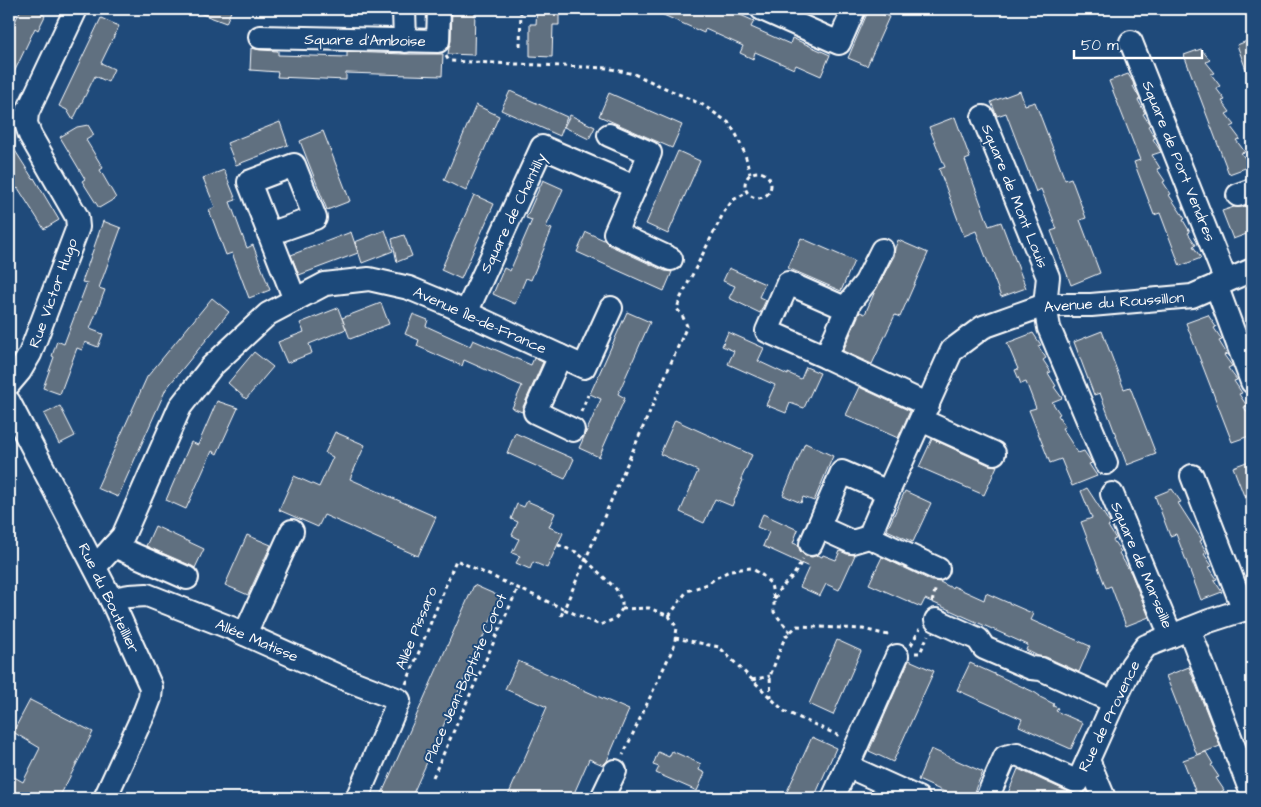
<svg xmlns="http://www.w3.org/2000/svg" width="1261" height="807" font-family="'Architects Daughter',sans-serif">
<rect width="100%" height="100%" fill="#1f4a7a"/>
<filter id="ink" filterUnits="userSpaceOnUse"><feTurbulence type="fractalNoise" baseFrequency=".02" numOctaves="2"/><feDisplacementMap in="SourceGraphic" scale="10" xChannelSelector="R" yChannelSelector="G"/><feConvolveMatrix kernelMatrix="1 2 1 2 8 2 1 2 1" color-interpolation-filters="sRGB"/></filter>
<g filter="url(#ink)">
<g fill="#606f80" stroke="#fff">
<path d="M21,9H44L42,14L45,16L38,30L35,28L9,83V34Z"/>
<path d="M191,9H232L226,23L191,10Z"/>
<path d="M452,9H475L474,55L448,54L449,48L451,41Z"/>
<path d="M537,9H559V25H553L552,57L530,56V24H536Z"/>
<path d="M650,9H727L754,21L751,27L776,38L790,44L792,38L830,55L821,76L796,65L794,69L755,52L753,59L740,53L743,46L705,29L704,33Z"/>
<path d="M869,9L889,17L867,66L848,58Z"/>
<path d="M101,18L119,26L101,63L114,69L108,82L95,76L73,120L67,110L59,106Z"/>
<path d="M1252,39V83H1251L1237,45Z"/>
<path d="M251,48L260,50L278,51V55L347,57V52L405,54H443L442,76L346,73V80L277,77L278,72L250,70Z"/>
<path d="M1201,49L1210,60L1206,62L1215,73L1211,74L1220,86L1216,88L1225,100L1222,101L1230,112L1226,114L1235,125L1231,127L1240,139L1236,140L1245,152L1241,153L1251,166L1229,174L1184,55Z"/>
<path d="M1128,74L1133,82L1134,86H1133L1140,99L1138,100L1145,113L1143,114L1150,125L1148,126L1155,138L1153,139L1161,152L1152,155L1160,168L1157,169L1165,181L1163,182L1171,194L1169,195L1185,219L1183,220L1190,232L1188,233L1196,245L1193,246L1201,258L1180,266L1160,213L1154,215L1134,162L1140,160L1109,81Z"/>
<path d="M510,91L567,117L560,136L501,110Z"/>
<path d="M1020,91L1025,105L1035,102L1065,180L1071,178L1086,218L1080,220L1100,273L1071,285L1051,231L1057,229L1041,189L1036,192L1006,113L997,116L991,102Z"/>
<path d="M609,93L682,125L672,148L599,116Z"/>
<path d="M476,105L499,116L466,191L444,180Z"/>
<path d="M570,115L595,127L589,139L564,127Z"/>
<path d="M955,117L970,158L965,160L989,226L1001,222L1026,288L1001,297L976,231L964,236L939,169L945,167L929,127Z"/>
<path d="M280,122L288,145L236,165L227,143Z"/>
<path d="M88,125L94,135L86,140L103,168L100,170L116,198L99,208L82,181L85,179L60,137L77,127Z"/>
<path d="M323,131L350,201L327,210L300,141Z"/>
<path d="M9,141L33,179L34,178L59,220L44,229L18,188L14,191L9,183Z"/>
<path d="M678,151L700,161L668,234L646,224Z"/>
<path d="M224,170L236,200L230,202L241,232L247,248L253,245L270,290L249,298L232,253L226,255L209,210L215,207L203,178Z"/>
<path d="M543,180L563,189L546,227L552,229L531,280L526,278L515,304L493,294L504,268L510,271L532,220L526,218Z"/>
<path d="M474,195L494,204L461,279L441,270Z"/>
<path d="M1252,204V232L1233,239L1222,211L1234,207H1242Z"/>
<path d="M103,221L121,228L99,288L105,290L90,329L103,334L98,347L85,342L82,350L77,348L60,394L43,388L54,357L52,356L57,341L64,344L87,283L82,282Z"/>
<path d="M385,230L393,251L362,263L355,242Z"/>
<path d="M351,232L358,253L299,275L291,255Z"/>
<path d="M586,232L604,240L609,245L665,271L672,272L664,291L577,252Z"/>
<path d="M404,235L412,256L397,262L392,239Z"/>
<path d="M801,238L854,261L841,291L788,268Z"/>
<path d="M898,240L928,253L900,317L895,315L872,364L843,351L860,312L865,314L875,291L894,256L895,248Z"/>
<path d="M729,268L765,284L759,297L766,300L760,313L729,298L735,286L723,281Z"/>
<path d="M212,298L229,312L166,389L118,497L97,488L147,377Z"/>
<path d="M381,303L389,324L350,339L342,318Z"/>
<path d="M338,308L346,329L309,344L312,353L287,363L278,342L304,332L300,323Z"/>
<path d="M627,312L650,322L618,394L625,398L599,457L579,448L601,399L590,394Z"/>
<path d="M413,314L428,320L426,326L470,346L473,340L531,365L534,358L543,362L523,407L522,412L512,408L522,386L464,360L462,366L417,346L419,340L405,334Z"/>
<path d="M1208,315L1216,327L1214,328L1222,340L1219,341L1227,354L1224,355L1232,366L1228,368L1237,380L1234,381L1242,393L1239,394L1247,406L1244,407L1252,420V435L1232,442L1186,323Z"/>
<path d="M1102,331L1124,389L1130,387L1156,454L1127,465L1100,393L1094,395L1074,342Z"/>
<path d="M728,332L764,348L758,361L788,375V373L801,379L806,367L820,373L804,408L790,403L786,413L766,405L775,385L728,364L734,351L722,346Z"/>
<path d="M1033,333L1041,345L1038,346L1046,358L1043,360L1051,372L1048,373L1056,386L1054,387L1062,398L1052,402L1060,414L1058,415L1065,427L1062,428L1078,453L1084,451L1092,463L1089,464L1097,476L1072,486L1061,459L1050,463L1029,410L1036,408L1026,382L1021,384L1015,370L1018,369L1007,343Z"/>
<path d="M254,352L273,367L246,399L228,383Z"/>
<path d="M859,387L910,411L898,438L846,415Z"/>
<path d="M217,401L238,408L217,454L212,451L186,509L166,500L191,442L198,445Z"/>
<path d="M60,406L75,436L59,444L44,414Z"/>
<path d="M675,420L752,455L741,479L743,480L732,506L715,499L704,523L680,512L698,471L660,454Z"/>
<path d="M335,432L365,445L350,479L436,517L418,556L324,515L318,527L279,510L294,476L319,487L333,457L325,453Z"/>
<path d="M515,433L574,459L565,479L507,453Z"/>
<path d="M932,439L989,465L997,466L984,495L919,467Z"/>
<path d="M805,443L833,456L814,501L803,497L801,503L783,495Z"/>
<path d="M1252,460V514H1251L1233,467Z"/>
<path d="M1087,488L1111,525L1108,526L1116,539L1113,540L1121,552L1119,553L1131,573L1149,617L1126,626L1111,586L1106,588L1081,522L1092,518L1081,491Z"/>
<path d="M1172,489L1181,502L1178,503L1202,540L1200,541L1207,553L1204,554L1212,566L1209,567L1217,579L1214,580L1222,592L1201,600L1176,534L1170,536L1155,496Z"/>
<path d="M905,491L931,503L913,542L887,530Z"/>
<path d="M527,501L555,513L549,527L563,533L547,568L533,562L530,569L516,563L520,556L512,553L519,539L512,535L518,522L511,519L517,504L524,507Z"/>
<path d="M763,514L798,530L793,543L798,545L800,551L805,556L812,557L818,555L822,557L823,555L836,560L840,551L847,554L855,555L839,590L826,584L820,596L800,587L809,567L763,546L769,532L757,527Z"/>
<path d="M155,526L204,549L195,568L192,566L146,546Z"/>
<path d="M247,535L271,545L248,595L225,585Z"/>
<path d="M882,557L932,581L940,582L952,588L953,586L984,600L986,593L1034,614L1031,620L1090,646L1079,672L1046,657L1038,656L1026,650L1028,645L925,599L921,607L869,584Z"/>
<path d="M474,585L501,597L411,798H380Z"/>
<path d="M837,640L861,651L833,715L809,704Z"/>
<path d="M909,660L934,671L893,762L869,751Z"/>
<path d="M518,661L629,710L607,761L603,765L589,759L572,798H507L547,707L505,689Z"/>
<path d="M970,663L1034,692L1040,696V697L1054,704L1053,706L1058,708L1056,711L1083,723L1071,749L1019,726L1022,719L957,690Z"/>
<path d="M1189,667L1220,746L1197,755L1166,676Z"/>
<path d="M30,700L93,732L59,798H9V774L23,782L40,748L13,732Z"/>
<path d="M812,737L836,748L814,798H784Z"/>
<path d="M931,749L983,772L971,798H965L957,795L956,797L918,780Z"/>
<path d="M672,751L701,764L699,770L705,773L697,791L656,773L659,767L653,765L658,752L669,757Z"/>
<path d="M1206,752L1213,764L1211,765L1219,777L1216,778L1224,790L1221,792L1225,798H1198L1183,760Z"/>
<path d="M1018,769L1073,794L1083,798H1006Z"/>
</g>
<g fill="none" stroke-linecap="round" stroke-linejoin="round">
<g stroke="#fff" stroke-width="26">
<g id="minor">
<path d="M404,9L405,41"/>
<path d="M762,9L839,43L854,9"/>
<path d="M260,37L438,41L439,9"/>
<path d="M1131,42L1226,281"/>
<path d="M983,117L1048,277L1045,305L1049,328L1106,463"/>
<path d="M609,135L650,153L615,233L671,259"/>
<path d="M1238,195L1252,190"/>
<path d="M269,234L315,218L294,165L249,182L295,300"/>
<path d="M882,250L866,282L850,302L826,357L928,405"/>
<path d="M1216,285L1252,382"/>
<path d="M466,313L542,147L635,187"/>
<path d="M560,356L535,412L573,430"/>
<path d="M826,357L767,331L788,283L847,309"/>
<path d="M9,384L20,371L30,354L78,227L77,217L30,135L26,123L27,113L76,9"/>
<path d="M9,402L111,599L151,687L150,698L145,711L105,798"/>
<path d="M921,420L994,453"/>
<path d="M1192,476L1244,610"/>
<path d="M1112,494L1171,636"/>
<path d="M819,527L852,542L869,537L938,569"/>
<path d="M869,537L888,492"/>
<path d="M811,544L842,472L888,492L952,350L983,327L1045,305H1091L1192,296L1252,270"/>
<path d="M114,546L187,578"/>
<path d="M95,567L123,536L180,407L211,367L268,314L325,284L369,279L409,288L445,303L584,367L611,308"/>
<path d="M111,599L129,596L147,595L231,628L345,679L399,700L357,798"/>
<path d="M936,620L978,639L984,648L1031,668L1041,669L1114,702"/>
<path d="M1189,629L1248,784"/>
<path d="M245,634L292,531"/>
<path d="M1088,760L1104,798"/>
<path d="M847,766L918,798"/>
<path d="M602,798L615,771"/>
<path d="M833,798L897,656"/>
<path d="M987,798L1005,757L1017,754L1078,782L1114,702L1132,665L1146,646L1209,621L1252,607"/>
</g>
</g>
<g stroke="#fff" stroke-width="3" stroke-dasharray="4 4" stroke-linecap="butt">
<path d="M520,46L521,9"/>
<path d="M446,56L449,61L607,68L634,74L703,105L729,123L737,136L745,154L750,174"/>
<circle cx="758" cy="185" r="13"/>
<path d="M581,412L588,395"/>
<path d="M558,545L576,552L585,559L616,589L622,602V609"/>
<path d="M775,599L779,590L793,576L803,560"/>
<path d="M932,602L936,587"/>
<path d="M622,609L649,608L669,616L677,628L674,646L623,755"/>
<path d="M561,616L564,609L600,625L615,619L622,609"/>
<path d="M669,616L687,591L708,584L714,579L731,570L751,568L762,575L771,584L774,600V612L790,632"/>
<path d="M675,638L719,647L784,711L840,736"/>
<path d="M911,645L920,629"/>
<path d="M915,653H920L928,635"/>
<path d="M752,680L770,676"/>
<path d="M406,684L456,560L564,609L687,326L682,315L677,309L680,299L724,212L733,200L746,193"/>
<path d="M771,698L770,676L785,637L797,626L863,629L892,636"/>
<path d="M433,777L518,588"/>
</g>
<use href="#minor" stroke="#1f4a7a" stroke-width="22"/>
</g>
</g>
<g text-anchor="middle" stroke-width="4" stroke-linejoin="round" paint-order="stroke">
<g font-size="15" fill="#fff" stroke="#1f4a7a">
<text transform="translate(365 40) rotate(1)" y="5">Square d'Amboise</text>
<text transform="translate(1179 161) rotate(68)" y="5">Square de Port Vendres</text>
<text transform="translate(1015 196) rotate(68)" y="5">Square de Mont Louis</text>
<text transform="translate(513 213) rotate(-64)" y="5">Square de Chantilly</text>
<text transform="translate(53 293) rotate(-70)" y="5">Rue Victor Hugo</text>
<text transform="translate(1114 302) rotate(-4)" y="5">Avenue du Roussillon</text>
<text transform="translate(480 320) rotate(24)" y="5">Avenue Île-de-France</text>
<text transform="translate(1142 565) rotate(67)" y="5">Square de Marseille</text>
<text transform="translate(109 598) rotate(64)" y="5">Rue du Bouteillier</text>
<text transform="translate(416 628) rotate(-68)" y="5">Allée Pissaro</text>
<text transform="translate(257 640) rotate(23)" y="5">Allée Matisse</text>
<text transform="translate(465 678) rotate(-66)" y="5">Place Jean-Baptiste Corot</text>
<text transform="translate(1109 716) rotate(-64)" y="5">Rue de Provence</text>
</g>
</g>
<rect width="1261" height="807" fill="none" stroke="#1f4a7a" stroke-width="30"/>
<rect x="15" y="15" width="1231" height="777" fill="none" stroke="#fff" stroke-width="2" filter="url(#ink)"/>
<path d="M1074 50v8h128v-8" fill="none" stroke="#ffffff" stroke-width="2.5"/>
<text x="1081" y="50" font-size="15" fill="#ffffff" stroke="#1f4a7a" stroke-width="4" paint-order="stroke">50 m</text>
</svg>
